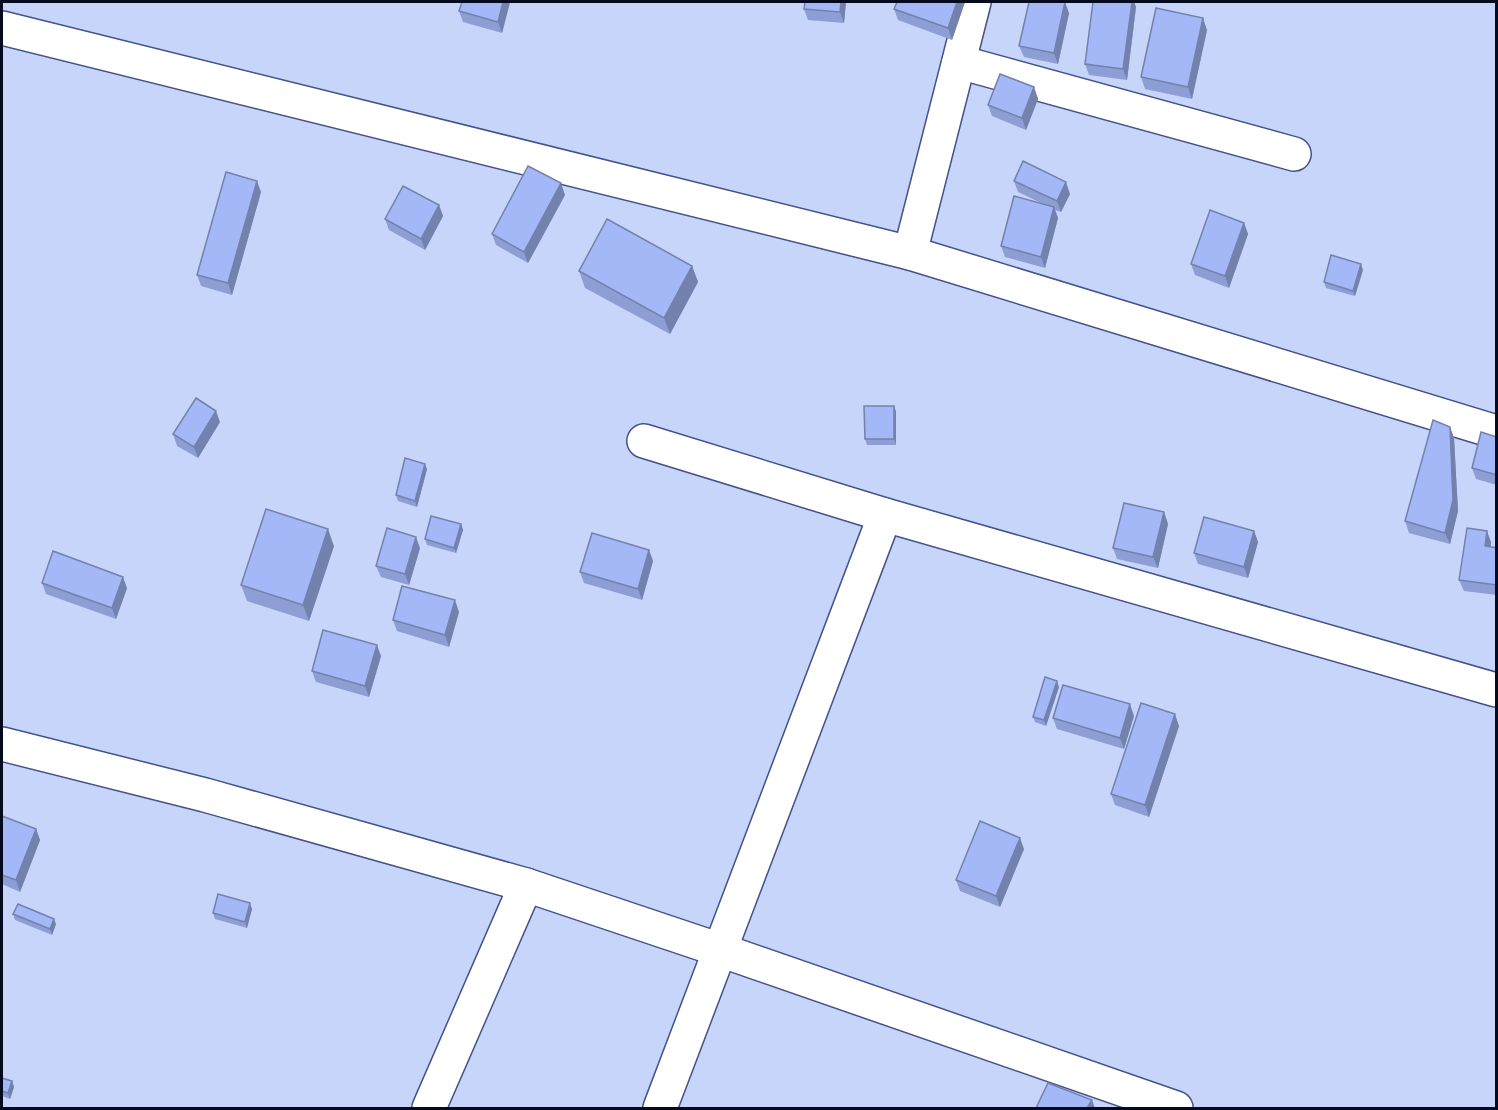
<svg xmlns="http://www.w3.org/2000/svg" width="1498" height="1110" font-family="Raleway,sans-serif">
<rect width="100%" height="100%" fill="#c8d5fb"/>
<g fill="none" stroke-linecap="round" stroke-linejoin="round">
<g stroke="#435289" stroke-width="36">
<g id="minor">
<path d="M2,28L910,253L1496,432"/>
<path d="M959,62L1294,154"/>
<path d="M910,253L974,2"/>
<path d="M644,441L885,515L1496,690"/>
<path d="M2,744L205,795L526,885L720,950L1176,1108"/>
<path d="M429,1108L526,885"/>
<path d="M660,1108L885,515"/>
</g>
</g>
<use href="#minor" stroke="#fff" stroke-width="33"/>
</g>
<g fill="#8d9ed4">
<path d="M462,2H510L502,33L463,22L459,11Z"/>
<path d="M846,2L844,23L808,20L804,9Z"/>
<path d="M897,2H965L952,40L898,20L894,9Z"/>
<path d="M1093,2H1134L1136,7L1127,80L1089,75L1085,64Z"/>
<path d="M1069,13L1058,64L1024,57L1019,46Z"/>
<path d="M1207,30L1192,99L1145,89L1141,77Z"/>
<path d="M1034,87L1038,99L1026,130L992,116L988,105Z"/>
<path d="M1014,181L1070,194L1061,212L1055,210L1058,218L1045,268L1005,257L1001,246L1045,205L1018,192Z"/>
<path d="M261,192L232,295L201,286L197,275Z"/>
<path d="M565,195L528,263L496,245L492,234Z"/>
<path d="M439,205L443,216L425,250L389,230L385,219Z"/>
<path d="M1244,223L1248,234L1229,288L1195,275L1191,264Z"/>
<path d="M692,266L698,282L670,334L585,288L579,271Z"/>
<path d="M1363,270L1355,296L1326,288L1324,282Z"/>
<path d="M894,406L896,412V445H867L865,439Z"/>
<path d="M220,422L198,458L177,446L173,434Z"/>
<path d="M1450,427L1454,438L1458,511L1450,544L1409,533L1405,521Z"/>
<path d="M1497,437V485L1476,479L1472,468Z"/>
<path d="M427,469L417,507L398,501L396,495Z"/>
<path d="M1164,512L1168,524L1158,568L1117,559L1113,548Z"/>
<path d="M461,524L463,530L456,553L427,545L425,539Z"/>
<path d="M1254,531L1258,542L1248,578L1198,564L1194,553Z"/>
<path d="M1491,542V547L1497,548V595L1464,591L1459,580Z"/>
<path d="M334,546L309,621L247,601L241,585Z"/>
<path d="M420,548L409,585L381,577L376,566Z"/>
<path d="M649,550L653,561L642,600L584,583L580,572Z"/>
<path d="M42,583L127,588L116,619L46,594Z"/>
<path d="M459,612L449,647L397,631L393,620Z"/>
<path d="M381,656L369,697L316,682L312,671Z"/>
<path d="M1059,687L1046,726L1035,722L1033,717Z"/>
<path d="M1134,716L1124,749L1057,729L1053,718Z"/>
<path d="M1179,726L1149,817L1115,805L1111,794Z"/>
<path d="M2,816L36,829L40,840L20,892L2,884Z"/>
<path d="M1024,849L1000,907L960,891L956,880Z"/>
<path d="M252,909L247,928L215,919L213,913Z"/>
<path d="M13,914L56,924L52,935L15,920Z"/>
<path d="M2,1078L12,1081L14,1087L10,1099L2,1096Z"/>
</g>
<g fill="#7381ad">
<path d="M503,2H510L502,33L498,22Z"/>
<path d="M841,2H846L844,23L840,12Z"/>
<path d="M957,2H965L952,40L948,28Z"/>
<path d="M1065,2L1069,13L1058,64L1054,53Z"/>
<path d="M1132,2H1134L1136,7L1127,80L1123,69Z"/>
<path d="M1203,18L1207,30L1192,99L1188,87Z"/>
<path d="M1034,87L1038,99L1026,130L1022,118Z"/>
<path d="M257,181L261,192L232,295L228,283Z"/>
<path d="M1066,182L1070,194L1061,212L1057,201Z"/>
<path d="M561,183L565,195L528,263L524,252Z"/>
<path d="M439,205L443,216L425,250L421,239Z"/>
<path d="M1054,207L1058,218L1045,268L1041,257Z"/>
<path d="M1244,223L1248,234L1229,288L1225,276Z"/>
<path d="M1361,264L1363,270L1355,296L1353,291Z"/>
<path d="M692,266L698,282L670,334L664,318Z"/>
<path d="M894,406L896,412V445L894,439Z"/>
<path d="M216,411L220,422L198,458L194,447Z"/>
<path d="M1450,427L1454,438L1458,511L1450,544L1445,533Z"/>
<path d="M425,464L427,469L417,507L415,501Z"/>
<path d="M1164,512L1168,524L1158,568L1153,557Z"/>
<path d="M461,524L463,530L456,553L454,548Z"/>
<path d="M328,529L334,546L309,621L303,605Z"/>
<path d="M1254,531L1258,542L1248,578L1244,567Z"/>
<path d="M1487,531L1491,542L1489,557L1485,546Z"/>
<path d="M416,537L420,548L409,585L405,574Z"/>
<path d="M649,550L653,561L642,600L638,589Z"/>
<path d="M123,577L127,588L116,619L112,608Z"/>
<path d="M455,600L459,612L449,647L445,635Z"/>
<path d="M377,645L381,656L369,697L365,686Z"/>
<path d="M1057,681L1059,687L1046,726L1044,720Z"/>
<path d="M1130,704L1134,716L1124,749L1120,738Z"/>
<path d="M1175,714L1179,726L1149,817L1145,805Z"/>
<path d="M36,829L40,840L20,892L16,880Z"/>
<path d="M1020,838L1024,849L1000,907L996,896Z"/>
<path d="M250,903L252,909L247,928L245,922Z"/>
<path d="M54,919L56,924L52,935L50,929Z"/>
<path d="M12,1081L14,1087L10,1099L8,1093Z"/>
<path d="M1092,1100L1095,1108H1087Z"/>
</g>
<g fill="#a4b8f7" stroke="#7381ad" stroke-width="1.5">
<path d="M462,2H503L498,22L459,11Z"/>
<path d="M805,2H841L840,12L804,9Z"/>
<path d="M897,2H957L948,28L894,9Z"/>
<path d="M1029,2H1065L1054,53L1019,46Z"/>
<path d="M1093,2H1132L1123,69L1085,64Z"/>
<path d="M1156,8L1203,18L1188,87L1141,77Z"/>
<path d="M1000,74L1034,87L1022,118L988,105Z"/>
<path d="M1023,161L1066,182L1057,201L1014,181Z"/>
<path d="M528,166L561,183L524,252L492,234Z"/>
<path d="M226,172L257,181L228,283L197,275Z"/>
<path d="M403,186L439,205L421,239L385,219Z"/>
<path d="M1014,196L1054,207L1041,257L1001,246Z"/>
<path d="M1210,210L1244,223L1225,276L1191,264Z"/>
<path d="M607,219L692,266L664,318L579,271Z"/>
<path d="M1331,255L1361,264L1353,291L1324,282Z"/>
<path d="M196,398L216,411L194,447L173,434Z"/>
<path d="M864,406H894V439H865Z"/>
<path d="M1433,420L1450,427L1453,500L1445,533L1405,521Z"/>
<path d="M1481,432L1497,437V475L1472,468Z"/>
<path d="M405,458L425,464L415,501L396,495Z"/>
<path d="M1124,503L1164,512L1153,557L1113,548Z"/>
<path d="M266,509L328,529L303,605L241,585Z"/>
<path d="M431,516L461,524L454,548L425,539Z"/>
<path d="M1204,517L1254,531L1244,567L1194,553Z"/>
<path d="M387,528L416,537L405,574L376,566Z"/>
<path d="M1467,528L1487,531L1485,546L1497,548V585L1459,580Z"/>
<path d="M592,533L649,550L638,589L580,572Z"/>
<path d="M53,551L123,577L112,608L42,583Z"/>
<path d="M402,586L455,600L445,635L393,620Z"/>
<path d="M323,630L377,645L365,686L312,671Z"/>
<path d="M1045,677L1057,681L1044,720L1033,717Z"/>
<path d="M1063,685L1130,704L1120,738L1053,718Z"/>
<path d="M1141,703L1175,714L1145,805L1111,794Z"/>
<path d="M2,816L36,829L16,880L2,875Z"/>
<path d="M980,821L1020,838L996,896L956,880Z"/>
<path d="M218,894L250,903L245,922L213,913Z"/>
<path d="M18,904L54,919L50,929L13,914Z"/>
<path d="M2,1078L12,1081L8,1093L2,1091Z"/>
<path d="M1048,1083L1092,1100L1087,1108H1036Z"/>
</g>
<rect width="1498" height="1110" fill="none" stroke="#050a1f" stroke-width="6"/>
</svg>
